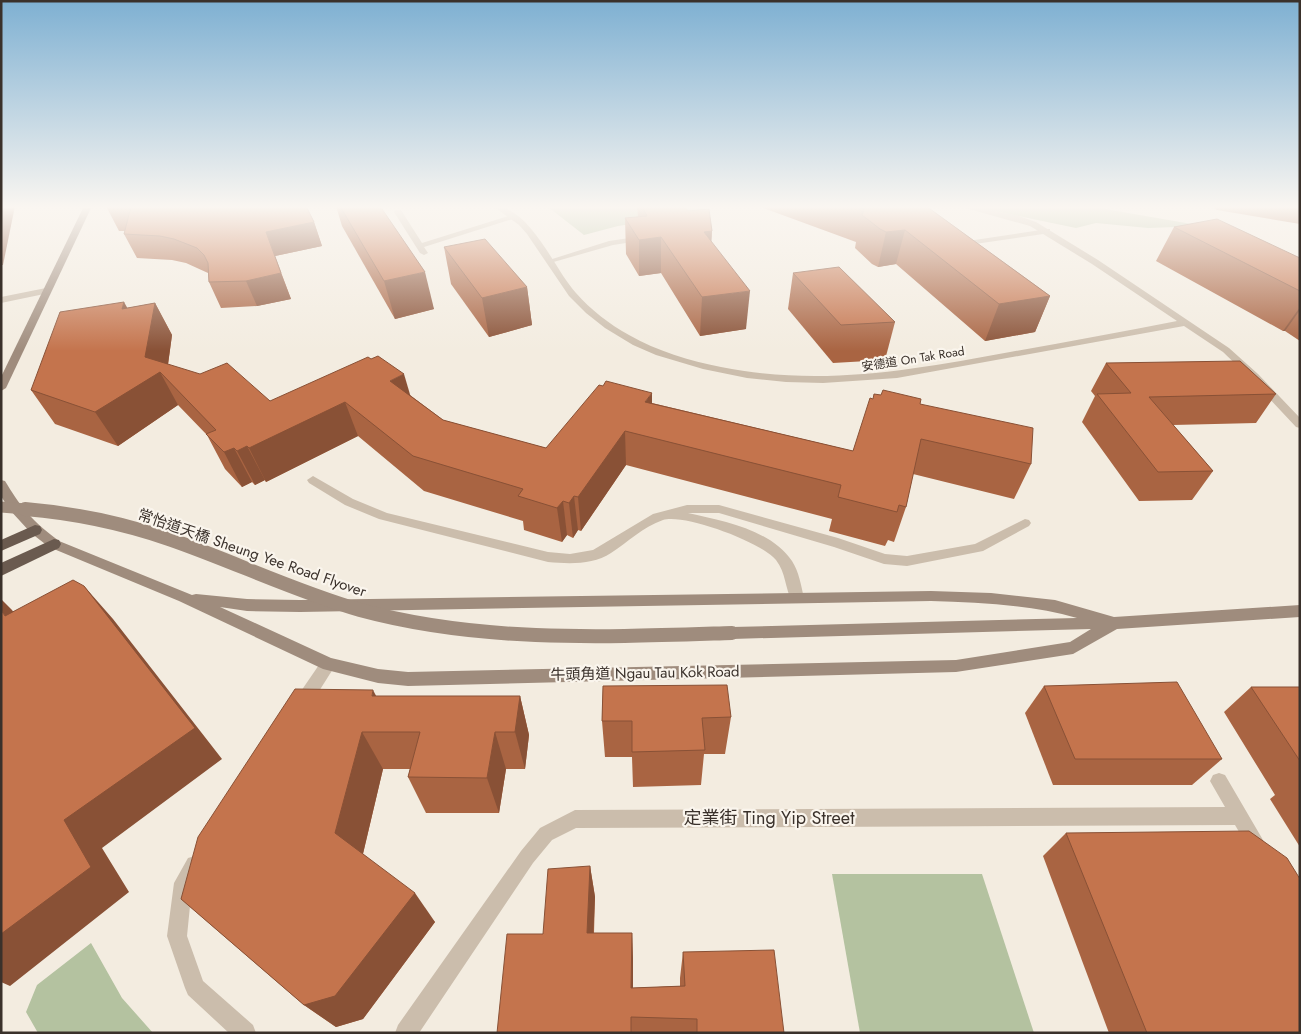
<svg xmlns="http://www.w3.org/2000/svg" width="1301" height="1034" font-family="Jost,'Noto Sans TC',sans-serif">
<rect width="100%" height="100%" fill="#f3ece0"/>
<g fill="#b4c2a0">
<path d="M510,206H706L700,214L618,226L584,235L552,210L545,207Z"/>
<path d="M970,206H1088L1203,226L1148,228L1096,223L1076,228Z"/>
<path d="M832,874H982L1034,1033H860Z"/>
<path d="M91,943L122,998L153,1033H38L26,1012L37,985Z"/>
</g>
<g fill="none" stroke-linecap="round" stroke-linejoin="round">
<g fill="#cbbdac" fill-rule="evenodd">
<path d="M395,210H401L422,243L512,215L519,217L424,247L428,253L424,255L420,253L394,212Z"/>
<path d="M1047,229H1050V233L961,246L957,244L961,242Z"/>
<path d="M636,237H639V241L613,245L550,263L546,261L609,241Z"/>
<path d="M46,288L50,291L49,293L1,303V297Z"/>
<path d="M313,476L353,499L387,513L548,552L570,554L593,550L653,514L687,505H719L838,538L885,554L907,556L975,544L1025,519L1029,520L1031,523L1029,526L983,551L907,566L884,564L834,547L719,513H688C723,521 770,529 792,561C799,572 801,585 804,598L802,602L797,603L792,602C785,588 786,573 776,560C762,542 683,513 663,520C643,527 628,542 611,553C593,565 569,564 548,562L379,519L345,505L309,483L307,480Z"/>
</g>
<g fill="#cbbdac" fill-rule="evenodd">
<path d="M493,206C530,206 554,269 576,293C591,310 609,324 629,335C657,351 690,361 721,367C821,387 912,370 1010,352C1066,342 1122,332 1177,321L1092,264L1030,226L958,206H971L1019,216L1036,222L1098,260L1229,348L1258,374L1300,418V428L1296,427L1250,378L1223,352L1184,326L897,378L823,383L786,382L747,378L703,369L656,355L633,345L605,328L586,313L569,296L527,234L519,225Z"/>
<path d="M328,658L333,659L336,664L333,669L309,707L303,709L297,707L295,702L297,697L323,659Z"/>
<path d="M1219,773L1225,775L1263,840L1266,846L1263,852L1257,855L1251,852L1235,825L576,828L552,840L533,863L419,1033H395L398,1025L521,851L540,828L575,810L1225,807L1210,781L1213,775Z"/>
<path d="M195,856L202,858L204,865L192,886L187,936L203,981L253,1025L256,1033H229L188,995L185,988L167,936L174,883L188,858Z"/>
</g>
<g fill="#9f8c7d" fill-rule="evenodd">
<path d="M84,206H92L6,388L1,391V377Z"/>
<path d="M1,480L5,481C22,509 32,521 59,541L192,595L196,594L247,599L300,600L931,591L991,593L1055,600L1114,617L1300,605V617L1117,629L1073,654L956,672L408,686L378,683L323,669L179,601L49,547L31,533L9,509L1,496ZM931,601C980,603 1030,604 1077,618L732,627L727,629L725,633L727,637L732,639L1091,629L1070,642L956,660L408,672L378,669L331,658L220,607L247,611L300,612Z"/>
</g>
<g fill="#6a5a4f" fill-rule="evenodd">
<path d="M35,525L40,526L42,530L40,534L1,551V540Z"/>
<path d="M54,539L59,540L61,544L59,548L1,576V563Z"/>
</g>
<path stroke="#9f8c7d" stroke-width="11" d="M1,507L38,510"/>
<path stroke="#9f8c7d" stroke-width="14" d="M25,509C74,513 122,523 169,539C233,561 294,591 360,610C482,643 607,637 732,633"/>
</g>
<g fill="#a96442">
<path d="M109,206H306L314,222L322,246L275,256L291,299L257,306L221,308L209,282L208,273L186,263L172,260L137,258L124,234L125,231H119L107,208Z"/>
<path d="M336,206H380L434,309L395,319L342,226Z"/>
<path d="M637,206H684L688,211L712,231L711,241L746,329L700,336L661,273L639,276L626,254L625,218L638,217Z"/>
<path d="M758,206H926L1050,296L1035,332L985,341L896,264L878,267L872,264L855,248L856,242Z"/>
<path d="M1211,206H1300V224L1217,210Z"/>
<path d="M1174,227L1300,258V341L1285,331H1283L1156,261Z"/>
<path d="M444,247L527,287L532,325L489,337L451,284Z"/>
<path d="M793,273L895,322L885,360L833,363L788,309Z"/>
<path d="M155,303L172,335L168,365L270,401L410,395L443,420L546,448L652,403L853,451L920,404L1031,464L1014,499L913,474L906,507L894,542L888,540L885,546L829,531L832,519L626,465L581,531L578,530L573,538L567,535L562,542L524,530L523,521L424,491L358,436L266,482L265,480L255,485L252,482L242,487L225,469L207,435L178,405L118,446L55,424L31,390L127,308Z"/>
<path d="M1106,363L1276,394L1256,423L1173,425L1213,471L1192,500L1139,501L1082,422L1095,396L1091,391Z"/>
<path d="M603,686L731,717L725,754H704L701,785L633,787L632,757H605L602,721Z"/>
<path d="M1044,686L1222,759L1192,785H1053L1025,713Z"/>
<path d="M1251,687H1300V847L1270,799L1275,795L1224,712Z"/>
<path d="M377,696H520L529,735L525,769H506L499,813H426L408,777L410,769H383L363,854L435,922L363,1019L336,1027L304,1005L181,899Z"/>
<path d="M1066,833L1300,1033H1109L1043,856Z"/>
<path d="M590,866L595,897L594,933H632L633,960V988L680,986V978L683,952L784,1033H497L543,934Z"/>
</g>
<g fill="#895136">
<path d="M1,206H15L3,265H1Z"/>
<path d="M314,222L322,246L275,256L266,232Z"/>
<path d="M905,230L896,264L878,267L886,232Z"/>
<path d="M712,231L710,267L704,232Z"/>
<path d="M661,237V273L639,276V240Z"/>
<path d="M425,272L434,309L395,319L384,281Z"/>
<path d="M281,273L291,299L257,306L246,281Z"/>
<path d="M527,287L532,325L489,337L482,298Z"/>
<path d="M750,291L746,329L700,336L702,297Z"/>
<path d="M1050,296L1035,332L985,341L999,304Z"/>
<path d="M124,302L142,334L122,309Z"/>
<path d="M155,303L172,335L166,378L160,372L178,405L118,446L95,412L145,357Z"/>
<path d="M1300,307V310L1285,331H1283Z"/>
<path d="M404,374L414,408L390,381Z"/>
<path d="M652,393V427L645,402Z"/>
<path d="M345,402L358,436L266,482L249,448Z"/>
<path d="M625,431L626,465L581,531L578,497Z"/>
<path d="M247,446L265,480L255,485L237,451Z"/>
<path d="M234,448L252,482L242,487L224,452Z"/>
<path d="M574,496L578,530L573,538L569,503Z"/>
<path d="M563,501L567,535L562,542L557,508Z"/>
<path d="M84,586L113,619L222,759L102,848L129,892L10,986L1,982V934L64,820Z"/>
<path d="M1,599L12,610L39,649L5,616L1,610Z"/>
<path d="M373,690L393,728L372,696Z"/>
<path d="M520,696L529,735L525,769L515,732Z"/>
<path d="M362,732L383,769L360,866L335,833Z"/>
<path d="M495,732L506,769L499,813L487,778Z"/>
<path d="M590,866L595,897L592,960L587,933Z"/>
<path d="M415,893L435,922L363,1019L336,1027L304,1005Z"/>
<path d="M632,933L633,960V1011L631,988Z"/>
</g>
<g fill="#c4744d" stroke="#895136">
<path d="M109,206H306L314,222L266,232L281,273L246,281L209,282L208,263L204,255L197,248L174,239L160,236L124,234L131,207L107,208Z"/>
<path d="M340,206H380L425,272L384,281Z"/>
<path d="M642,206H684L688,211L709,209L712,231L704,232L750,291L702,297L661,237L639,240L625,218L647,216Z"/>
<path d="M855,206H926L1050,296L999,304L905,230L886,232L880,229L862,215L864,209Z"/>
<path d="M1217,219L1300,258V291L1174,227Z"/>
<path d="M485,239L527,287L482,298L444,247Z"/>
<path d="M839,267L895,322L841,325L793,273Z"/>
<path d="M124,302L122,309L155,303L145,357L200,374L227,363L270,401L368,357L371,359L378,356L404,374L390,381L443,420L546,448L599,385L603,386L606,381L652,393L645,402L853,451L870,398L873,399L874,394L881,395L883,390L921,399L920,404L1033,428L1031,464L921,439L906,507L899,505L897,512L838,497L841,485L625,431L578,497L574,496L569,503L563,501L557,508L518,496L523,489L413,456L345,402L249,448L247,446L237,451L234,448L224,452L206,434L216,430L160,372L95,412L31,390L60,312Z"/>
<path d="M1240,361L1276,394L1149,397L1213,471L1158,472L1097,394L1131,393L1106,363Z"/>
<path d="M73,580L84,586L195,728L64,820L91,867L1,934V610L5,616Z"/>
<path d="M1177,682L1222,759H1075L1044,686Z"/>
<path d="M727,685L731,717L702,718L705,750L632,752V721H602L603,686Z"/>
<path d="M1251,687H1300V761Z"/>
<path d="M295,689L373,690L372,696H520L515,732H495L487,778L408,777L420,732H362L335,833L415,893L335,996L304,1005L181,899L198,837Z"/>
<path d="M1249,831L1287,858L1300,879V1033H1147L1066,833Z"/>
<path d="M590,866L587,933H632L631,988L685,986L683,952L774,950L784,1033H697V1019L631,1017V1033H497L507,934H543L548,869Z"/>
</g>
<linearGradient id="sky" x2="0" y2="1"><stop stop-color="#7eb0d2"/><stop offset="0.59" stop-color="#faf6f1"/><stop offset="1" stop-color="#faf6f1" stop-opacity="0"/></linearGradient>
<rect width="1301" height="351" fill="url(#sky)"/>
<g text-anchor="middle" stroke-width="4.5" stroke-linejoin="round" paint-order="stroke">
<g font-size="12" fill="#3a312b" stroke="#faf5ed">
<text transform="translate(913 359) rotate(-9)" y="4">安德道 On Tak Road</text>
</g>
<g font-size="15" fill="#3a312b" stroke="#faf5ed">
<text transform="translate(252 553) rotate(19)" y="5">常怡道天橋 Sheung Yee Road Flyover</text>
<text transform="translate(645 673) rotate(-1)" y="5">牛頭角道 Ngau Tau Kok Road</text>
</g>
<g font-size="18" fill="#3a312b" stroke="#faf5ed">
<text x="769" y="824">定業街 Ting Yip Street</text>
</g>
</g>
<rect width="1301" height="1034" fill="none" stroke="#3a312b" stroke-width="5"/>
</svg>
